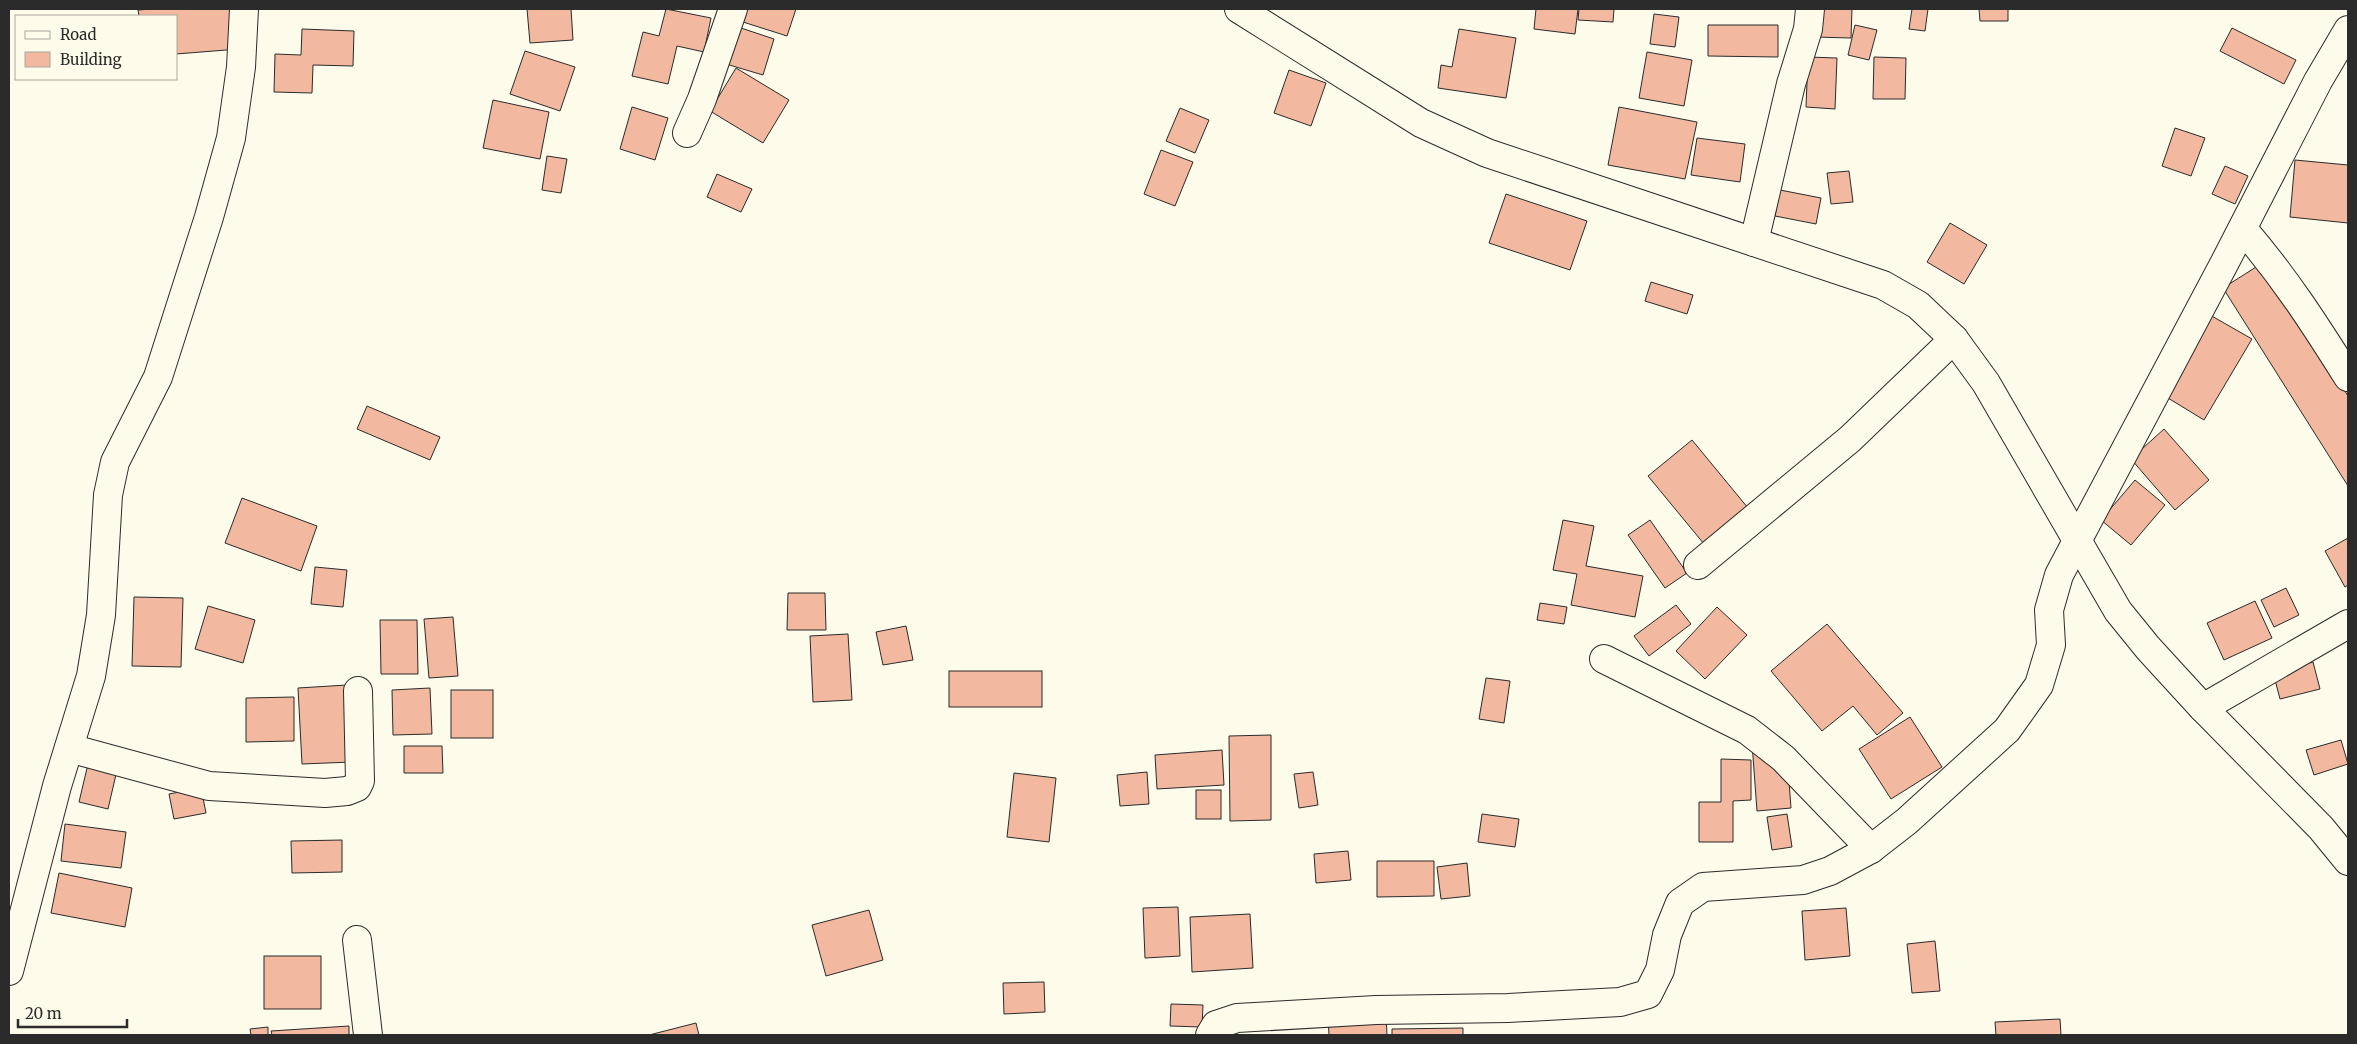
<svg xmlns="http://www.w3.org/2000/svg" width="2357" height="1044" font-family="Merriweather,serif">
<rect width="100%" height="100%" fill="#fdfbea"/>
<g fill="#f2b8a0" stroke="#2b2b2b">
<path d="M153,9H236L239,49L176,54V16H139L138,10Z"/>
<path d="M527,9H571L573,40L530,43Z"/>
<path d="M666,9L711,18L704,52L677,46L668,84L632,76L643,32L659,36Z"/>
<path d="M747,9H796L787,36L743,22Z"/>
<path d="M1536,9H1578L1575,34L1534,29Z"/>
<path d="M1579,9H1614L1613,22L1578,20Z"/>
<path d="M1816,9H1852L1851,38L1815,37Z"/>
<path d="M1912,9H1928L1925,31L1909,29Z"/>
<path d="M1979,9H2008V21H1980Z"/>
<path d="M1654,14L1679,17L1675,47L1650,44Z"/>
<path d="M1708,25H1778V57L1708,56Z"/>
<path d="M1855,25L1877,30L1869,60L1848,55Z"/>
<path d="M738,27L774,39L763,75L726,64Z"/>
<path d="M2232,28L2296,60L2284,84L2220,51Z"/>
<path d="M302,29L354,31L353,66L313,65L312,93L274,92L275,54L301,55Z"/>
<path d="M1459,29L1516,38L1506,98L1438,88L1441,65L1452,67Z"/>
<path d="M525,51L575,67L560,111L510,94Z"/>
<path d="M1647,52L1692,60L1684,106L1639,98Z"/>
<path d="M1808,57L1837,58L1835,109L1806,107Z"/>
<path d="M1874,57L1906,58L1905,99H1873Z"/>
<path d="M736,68L789,100L763,143L710,111Z"/>
<path d="M1289,70L1326,83L1311,126L1274,113Z"/>
<path d="M493,100L549,112L540,159L483,148Z"/>
<path d="M632,107L668,118L655,160L620,149Z"/>
<path d="M1619,107L1697,122L1685,179L1608,165Z"/>
<path d="M1180,108L1209,120L1195,153L1166,141Z"/>
<path d="M2175,128L2205,138L2191,176L2162,166Z"/>
<path d="M1697,138L1745,144L1740,182L1691,175Z"/>
<path d="M1161,150L1193,162L1175,206L1144,194Z"/>
<path d="M547,156L567,159L561,193L542,190Z"/>
<path d="M2295,160L2348,165V223L2290,217Z"/>
<path d="M2225,166L2248,176L2235,204L2212,194Z"/>
<path d="M1849,171L1853,202L1831,204L1827,173Z"/>
<path d="M717,174L752,189L741,212L707,197Z"/>
<path d="M1780,190L1821,198L1816,224L1775,216Z"/>
<path d="M1506,194L1587,221L1570,270L1489,243Z"/>
<path d="M1950,223L1987,245L1964,284L1927,262Z"/>
<path d="M2264,262L2348,396V486L2223,288Z"/>
<path d="M1651,282L1693,295L1687,314L1645,301Z"/>
<path d="M2210,315L2252,339L2204,420L2163,395Z"/>
<path d="M367,406L440,437L430,460L357,429Z"/>
<path d="M2164,429L2209,480L2175,510L2131,459Z"/>
<path d="M1692,440L1753,514L1709,550L1648,476Z"/>
<path d="M2135,480L2165,505L2131,545L2101,520Z"/>
<path d="M242,498L317,526L301,571L225,543Z"/>
<path d="M1563,520L1594,526L1586,566L1643,576L1635,617L1571,605L1577,574L1553,570Z"/>
<path d="M1650,520L1687,573L1665,588L1628,535Z"/>
<path d="M2348,538V585L2345,587L2325,551Z"/>
<path d="M315,567L347,570L343,607L311,604Z"/>
<path d="M2286,588L2299,615L2274,627L2261,600Z"/>
<path d="M788,593H825L826,630H787Z"/>
<path d="M134,597L183,598L181,667L132,666Z"/>
<path d="M2255,601L2272,638L2224,660L2207,623Z"/>
<path d="M1540,603L1567,607L1564,624L1537,620Z"/>
<path d="M1676,605L1691,624L1649,656L1634,636Z"/>
<path d="M208,606L255,620L243,663L195,649Z"/>
<path d="M1717,607L1747,635L1705,679L1676,651Z"/>
<path d="M453,617L458,676L429,678L424,619Z"/>
<path d="M380,620H417L418,674H381Z"/>
<path d="M1827,624L1903,713L1877,735L1853,706L1822,731L1771,671Z"/>
<path d="M906,626L913,660L883,665L876,632Z"/>
<path d="M848,634L852,700L813,702L810,636Z"/>
<path d="M2313,662L2320,689L2280,699L2273,672Z"/>
<rect x="949" y="671" width="93" height="36"/>
<path d="M1486,678L1510,681L1504,723L1479,719Z"/>
<path d="M347,685L352,762L302,764L298,688Z"/>
<path d="M430,688L432,734L393,735L392,690Z"/>
<rect x="451" y="690" width="42" height="48"/>
<path d="M294,697V741L246,742V698Z"/>
<path d="M1910,717L1942,767L1891,799L1859,749Z"/>
<path d="M1271,735V820L1230,821L1229,736Z"/>
<path d="M2341,740L2348,764L2314,775L2306,750Z"/>
<path d="M1786,742L1791,808L1757,811L1752,743Z"/>
<path d="M404,746H442L443,773H404Z"/>
<path d="M1222,750L1224,785L1157,789L1155,755Z"/>
<path d="M1721,759L1751,760V800L1733,801V842H1699V802H1721Z"/>
<path d="M88,764L117,770L108,809L79,802Z"/>
<path d="M1147,772L1149,804L1120,806L1117,775Z"/>
<path d="M1313,772L1318,805L1299,808L1294,774Z"/>
<path d="M1014,773L1056,778L1049,842L1007,837Z"/>
<path d="M201,788L206,813L174,819L169,794Z"/>
<rect x="1196" y="790" width="25" height="29"/>
<path d="M1482,814L1519,819L1515,847L1478,842Z"/>
<path d="M1787,814L1792,847L1772,850L1767,817Z"/>
<path d="M65,824L126,832L121,868L61,861Z"/>
<path d="M342,840V872L292,873L291,841Z"/>
<path d="M1348,851L1351,880L1316,883L1314,854Z"/>
<path d="M1377,861H1434V896L1377,897Z"/>
<path d="M1467,863L1470,896L1441,899L1437,867Z"/>
<path d="M59,873L132,888L125,927L51,913Z"/>
<path d="M1178,907L1180,956L1145,958L1143,908Z"/>
<path d="M1846,908L1850,956L1805,960L1802,911Z"/>
<path d="M869,910L883,960L826,976L812,925Z"/>
<path d="M1250,914L1253,968L1192,972L1190,917Z"/>
<path d="M1935,941L1940,991L1912,993L1907,944Z"/>
<rect x="264" y="956" width="57" height="53"/>
<path d="M1044,982L1045,1012L1004,1014L1003,983Z"/>
<path d="M1171,1004L1203,1005L1202,1027L1170,1026Z"/>
<path d="M1386,1014L1387,1035H1329L1328,1017Z"/>
<path d="M2060,1019L2061,1035H1996L1995,1022Z"/>
<path d="M696,1023L699,1035H649Z"/>
<path d="M349,1026V1035H272L271,1031Z"/>
<path d="M268,1027V1035H251L250,1029Z"/>
<path d="M1463,1028V1035H1392V1029Z"/>
</g>
<g fill="none" stroke-linecap="round" stroke-linejoin="round">
<g stroke="#2b2b2b" stroke-width="30">
<g id="minor">
<path d="M1239,9L1421,123L1487,153L1883,285L1918,305L1954,339L1986,383L2118,611L2148,648L2203,708L2321,828L2348,861"/>
<path d="M687,133L702,99L733,9"/>
<path d="M2243,229C2285,278 2314,323 2348,377"/>
<path d="M1754,242L1791,84L1808,29L1810,9"/>
<path d="M1698,565L1850,439L1954,339"/>
<path d="M1604,659L1747,730L1783,758L1871,849"/>
<path d="M2203,708L2348,624"/>
<path d="M69,748L209,786L325,793L347,791L357,787L360,781L358,691"/>
<path d="M357,940L368,1035"/>
<path d="M9,971L57,786L91,676L101,615L108,495L115,462L158,377L209,217L231,138L241,67L244,9"/>
<path d="M1210,1035L1216,1025L1237,1018L1376,1010L1508,1008L1620,1002L1648,994L1660,970L1667,935L1680,903L1703,887L1803,880L1830,871L1871,849L1907,821L2007,730L2039,685L2051,645L2049,610L2059,575L2225,262L2318,81L2348,30"/>
</g>
</g>
<use href="#minor" stroke="#fdfbea" stroke-width="28"/>
</g>
<rect width="2357" height="1044" fill="none" stroke="#2b2b2b" stroke-width="20"/>
<rect x="15" y="15" width="162" height="65" fill="#fdfbea" stroke="#a9a89e"/>
<rect x="25" y="31" width="25" height="8" fill="#fdfbea" stroke="#a9a89e"/>
<text x="60" y="40" font-size="15" fill="#2b2b2b">Road</text>
<rect x="25" y="52" width="25" height="15" fill="#f2b8a0" stroke="#a9a89e"/>
<text x="60" y="65" font-size="15" fill="#2b2b2b">Building</text>
<path d="M18 1019v8h109v-8" fill="none" stroke="#2b2b2b" stroke-width="2.5"/>
<text x="25" y="1019" font-size="15" fill="#2b2b2b" stroke="#fdfbea" stroke-width="4" paint-order="stroke">20 m</text>
</svg>
